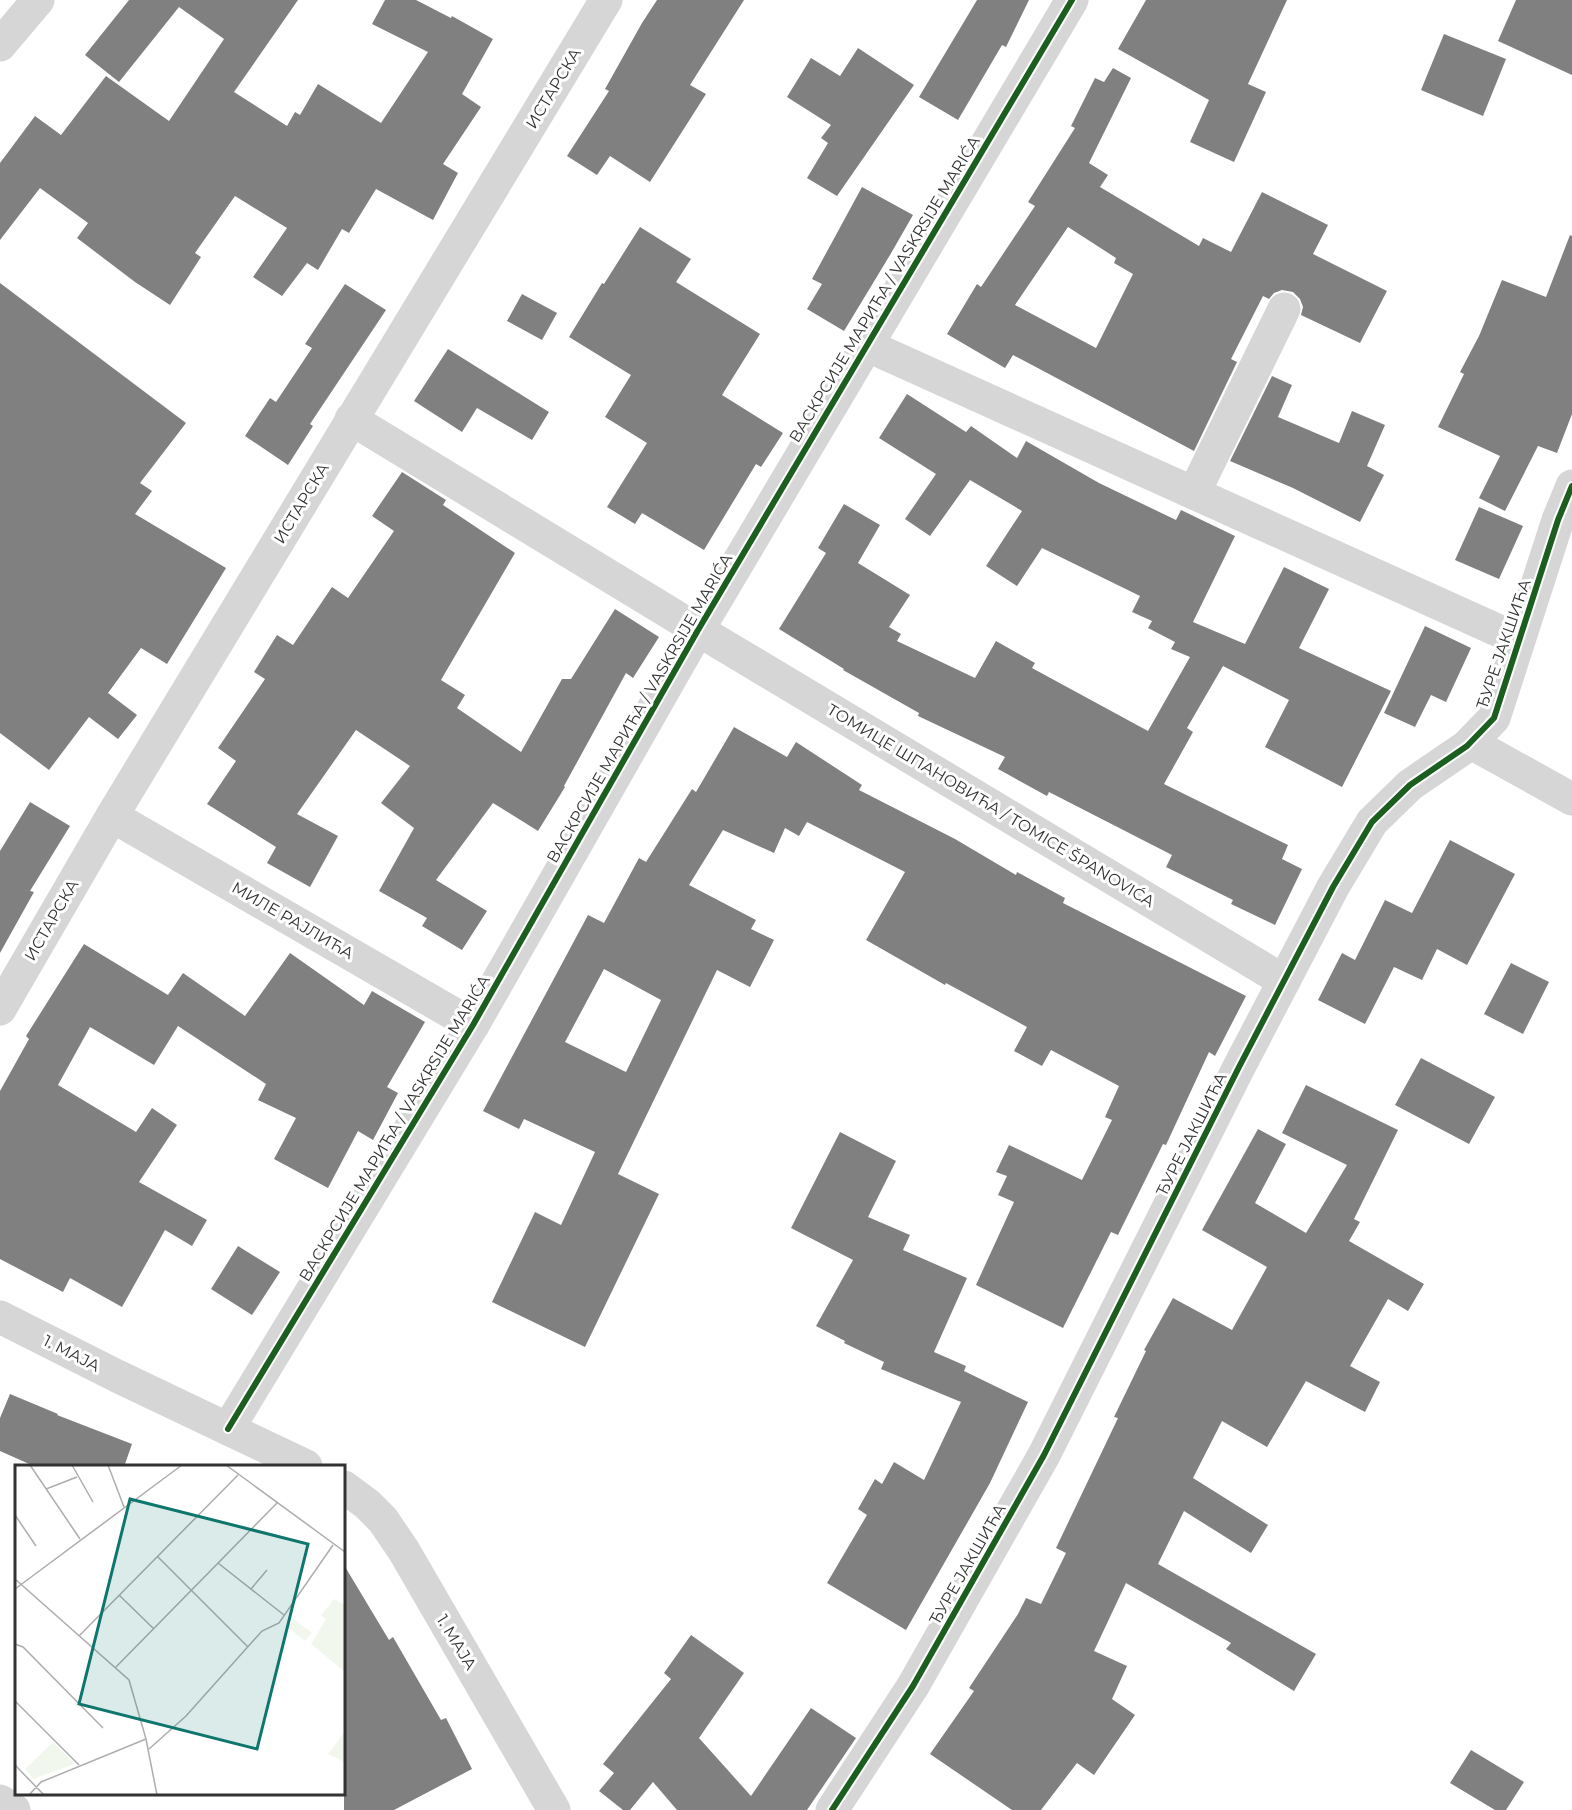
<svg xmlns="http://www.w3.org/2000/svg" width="1572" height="1810" font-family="Montserrat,sans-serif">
<rect width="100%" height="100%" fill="#fff"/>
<g fill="#808080" fill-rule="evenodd">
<path d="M129,0H298L234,92L287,126L295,112L300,115L318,84L381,123L428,52L372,24L385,0H416L451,18L452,16L493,39L462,94L481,107L443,164L458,173L433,220L376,189L349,233L342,229L318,270L307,263L282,296L253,277L287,228L235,196L195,253L201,257L170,305L135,282L77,238L88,223L40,188L0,240V163L35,116L61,135L106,76L169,121L224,39L179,7L119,82L85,55Z"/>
<path d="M657,0H744L690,85L706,94L650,182L610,156L597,175L567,156L609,91L605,89L642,23Z"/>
<path d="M977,0H1029L1006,47L1002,45L958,120L919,97Z"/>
<path d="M1146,0H1287L1248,84L1266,92L1234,162L1190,142L1209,100L1118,49Z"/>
<path d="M1516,0H1572V75L1498,41Z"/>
<path d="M1444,34L1506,59L1483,116L1421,90Z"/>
<path d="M858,48L914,85L837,196L807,178L828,143L821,138L831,125L787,97L811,58L840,76Z"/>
<path d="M1113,68L1131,78L1089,163L1108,175L1100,187L1199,246L1203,238L1231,252L1262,192L1328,225L1313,254L1387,291L1360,343L1301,315L1303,307L1300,299L1293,292L1282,290L1274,293L1269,299L1263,296L1231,359L1237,362L1194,451L1013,355L1005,368L947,334L977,284L981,287L1035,206L1028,202L1075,128L1071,126L1095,78L1104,82ZM1068,227L1116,258L1114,263L1133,274L1096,348L1015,305Z"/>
<path d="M862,187L913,215L890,255L844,331L807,309L822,284L812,279Z"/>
<path d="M640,227L691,259L676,282L760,334L722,395L783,433L761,467L756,464L704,550L642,513L635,524L607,507L647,443L605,417L631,375L569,337L602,283L604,284Z"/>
<path d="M1570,235L1572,236V414L1557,453L1538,446L1505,511L1479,498L1500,456L1438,427L1464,374L1460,372L1479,336L1502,280L1546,297Z"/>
<path d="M0,283L186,423L140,483L152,491L135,514L226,568L167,664L141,648L108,693L137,715L118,739L89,717L49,770L0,733Z"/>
<path d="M345,284L386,310L310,424L313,426L288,465L245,436L270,398L276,402L312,348L305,344Z"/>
<path d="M522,294L557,313L542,340L507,321Z"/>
<path d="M448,349L549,412L532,440L477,408L462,432L414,401Z"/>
<path d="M1272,376L1292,385L1278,417L1339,443L1352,411L1385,425L1367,466L1384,475L1360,522L1293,488L1230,461Z"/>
<path d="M907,394L966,432L971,426L1017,458L1026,441L1099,483L1176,520L1181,510L1235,536L1193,622L1245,644L1284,567L1329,589L1299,648L1391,691L1342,787L1265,747L1289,700L1223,666L1187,728L1193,732L1164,784L1288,845L1282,859L1302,869L1275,925L1231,904L1233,900L1166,867L1172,855L1049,792L1047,796L998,769L1005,757L918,716L919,713L843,670L844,669L779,629L826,553L818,548L844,504L880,525L858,563L910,595L889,627L901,634L897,641L975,678L996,641L1035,663L1032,668L1148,731L1190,657L1171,649L1175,642L1148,628L1152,621L1132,612L1140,596L1042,548L1017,586L986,566L1022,511L970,480L930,536L905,519L936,474L879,438Z"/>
<path d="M402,472L446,500L443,505L515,553L441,680L465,695L457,708L521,752L562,679H571L615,609L659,637L633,678L626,673L564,786L565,787L538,831L493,803L436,880L487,911L462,950L422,926L427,918L379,891L414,828L381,803L410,766L356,730L297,814L338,836L310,887L267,863L276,847L207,804L236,761L218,748L265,679L254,672L277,635L293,645L332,587L348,598L394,531L372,516Z"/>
<path d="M1479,507L1523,526L1499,579L1455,560Z"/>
<path d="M1425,626L1471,648L1446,702L1431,695L1415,727L1384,713Z"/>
<path d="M734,727L787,757L796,742L862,785L859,790L955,839L1016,875L1017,872L1065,898L1063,903L1246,996L1215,1056L1209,1052L1166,1145L1163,1144L1118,1235L1111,1232L1063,1328L976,1285L1014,1202L998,1195L1007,1176L996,1172L1009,1145L1082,1180L1112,1120L1105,1117L1119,1086L1051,1050L1042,1066L1014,1051L1027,1027L946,983L945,985L866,940L905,872L807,822L799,836L785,828L774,853L723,830L689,885L756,920L751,929L774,940L750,987L717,970L618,1174L659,1194L585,1347L492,1302L535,1212L561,1225L595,1152L524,1119L519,1129L483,1111L588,915L604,923L639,858L646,862L692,789L696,792ZM604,969L661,1000L626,1072L565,1042Z"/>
<path d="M30,802L70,826L30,891L34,892L0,953V851Z"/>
<path d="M1450,840L1515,874L1467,965L1437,949L1422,980L1394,967L1365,1024L1318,1000L1342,953L1355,960L1385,900L1412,913Z"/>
<path d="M84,944L168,995L183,973L245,1016L290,953L364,1005L372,991L425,1022L387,1087L398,1093L373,1140L358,1131L328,1188L274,1159L296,1118L258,1100L266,1084L178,1026L154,1065L90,1027L58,1085L136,1132L152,1108L177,1125L139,1182L207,1220L192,1246L165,1230L122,1307L70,1278L63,1292L0,1259V1091L29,1039L26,1036Z"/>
<path d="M1511,963L1549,982L1523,1034L1484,1014Z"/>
<path d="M1421,1058L1495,1097L1469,1144L1395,1105Z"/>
<path d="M1306,1085L1398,1130L1354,1219L1360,1222L1349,1241L1424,1284L1408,1311L1388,1299L1350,1366L1380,1382L1365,1412L1306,1381L1267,1447L1222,1421L1193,1478L1268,1525L1251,1553L1184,1511L1158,1564L1316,1654L1294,1691L1226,1649L1231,1643L1126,1583L1094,1651L1127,1666L1112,1699L1135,1715L1094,1775L1077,1763L1041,1810H1012L930,1754L974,1691L969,1688L1018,1614L1026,1598L1041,1604L1066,1553L1056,1548L1118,1418L1114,1417L1146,1351L1144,1350L1173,1298L1232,1330L1267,1267L1202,1230L1258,1129L1286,1144L1255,1203L1306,1233L1347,1165L1282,1133Z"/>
<path d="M840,1132L896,1161L868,1217L910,1235L903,1250L967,1278L934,1352L966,1366L964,1371L1028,1402L990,1483L906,1630L827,1583L867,1515L858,1509L875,1479L882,1484L894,1462L924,1480L961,1402L881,1369L884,1362L844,1343L845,1341L816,1326L853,1260L791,1228Z"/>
<path d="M238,1246L280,1272L252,1315L211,1289Z"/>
<path d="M10,1394L58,1414L57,1415L132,1444L124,1467H36L0,1451V1418Z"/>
<path d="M344,1565L389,1640L393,1637L441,1720L446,1718L472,1769L394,1810H344Z"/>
<path d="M691,1635L744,1673L699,1738L751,1796L811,1708L856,1738L807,1810H677L653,1782L630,1810H623L599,1791L614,1773L603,1764L671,1679L664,1673Z"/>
<path d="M1471,1750L1524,1782L1506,1810H1495L1450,1783Z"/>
</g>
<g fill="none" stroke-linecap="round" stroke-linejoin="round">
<g stroke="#d6d6d6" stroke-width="33">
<path d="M0,45L38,0"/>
<path d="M866,345L1519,640"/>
<path d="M351,419L698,630L1284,981"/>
<path d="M1194,493L1284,309"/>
<path d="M1471,743L1572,799"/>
<path d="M112,816L473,1025"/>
<path d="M0,1009L112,816L606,0"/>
<path d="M0,1317L117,1376L306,1466"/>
<path d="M228,1429L473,1025L698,630L1072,0"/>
<path d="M344,1487L367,1504L383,1520L404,1551L554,1810"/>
<path d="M0,1801L14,1810"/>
<path d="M832,1810L913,1686L1044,1455L1239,1067L1333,887L1372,822L1410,785L1467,746L1494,718L1558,520L1572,486"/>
</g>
<g stroke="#fff" stroke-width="10">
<g id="cycleway">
<path d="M228,1429L473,1025L698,630L1072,0"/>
<path d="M832,1810L913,1686L1044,1455L1239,1067L1333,887L1372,822L1410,785L1467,746L1494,718L1558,520L1572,486"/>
</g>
</g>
<use href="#cycleway" stroke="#1b5e20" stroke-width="6"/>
</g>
<g text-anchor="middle" stroke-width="6" stroke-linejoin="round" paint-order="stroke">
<g font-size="16" fill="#323232" stroke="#fff">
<text transform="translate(553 88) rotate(-59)" y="6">ИСТАРСКА</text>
<text transform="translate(884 289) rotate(-59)" y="6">ВАСКРСИЈЕ МАРИЋА / VASKRSIJE MARIĆA</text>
<text transform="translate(301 503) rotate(-59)" y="6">ИСТАРСКА</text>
<text transform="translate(1503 644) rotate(-71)" y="6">ЂУРЕ ЈАКШИЋА</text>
<text transform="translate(639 708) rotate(-60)" y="6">ВАСКРСИЈЕ МАРИЋА / VASKRSIJE MARIĆA</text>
<text transform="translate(991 805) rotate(31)" y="6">ТОМИЦЕ ШПАНОВИЋА / TOMICE ŠPANOVIĆA</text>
<text transform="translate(51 920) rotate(-60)" y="6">ИСТАРСКА</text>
<text transform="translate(293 920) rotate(30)" y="6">МИЛЕ РАЈЛИЋА</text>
<text transform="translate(394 1128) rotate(-59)" y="6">ВАСКРСИЈЕ МАРИЋА / VASKRSIJE MARIĆA</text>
<text transform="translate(1191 1134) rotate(-63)" y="6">ЂУРЕ ЈАКШИЋА</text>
<text transform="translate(72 1353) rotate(27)" y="6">1. МАЈА</text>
<text transform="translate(967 1564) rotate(-60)" y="6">ЂУРЕ ЈАКШИЋА</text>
<text transform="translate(457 1642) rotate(59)" y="6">1. МАЈА</text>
</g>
</g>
<g transform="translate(15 1465)">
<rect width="330" height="330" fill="#fff"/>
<path d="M319,134L330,140V207L296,179L311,154L306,150ZM279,154L297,168L290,176L273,162ZM330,266V297L313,289ZM38,277L57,296V300L18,314L10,304Z" fill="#f2f7ee"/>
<path fill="none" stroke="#adadad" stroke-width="1.5" d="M15,0L65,74M57,0L78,37M93,0L109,42M211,0L330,87M31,24L62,12M0,50L21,81M143,92L233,182M203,98L269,150M0,114L114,215L131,274L142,330M0,124L167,0M236,124L252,105M104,130L139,164M64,171L223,10M0,179L8,182L88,263M100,203L262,38M0,236L64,300M134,284L171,251L247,166L264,158L318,80M0,300L29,330M14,330L26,317L131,274"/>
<path fill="#0f766e" fill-opacity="0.15" stroke="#0f766e" stroke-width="3" d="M115,34L293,79L242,284L64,239Z"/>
<rect width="330" height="330" fill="none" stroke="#323232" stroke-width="3"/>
</g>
</svg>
